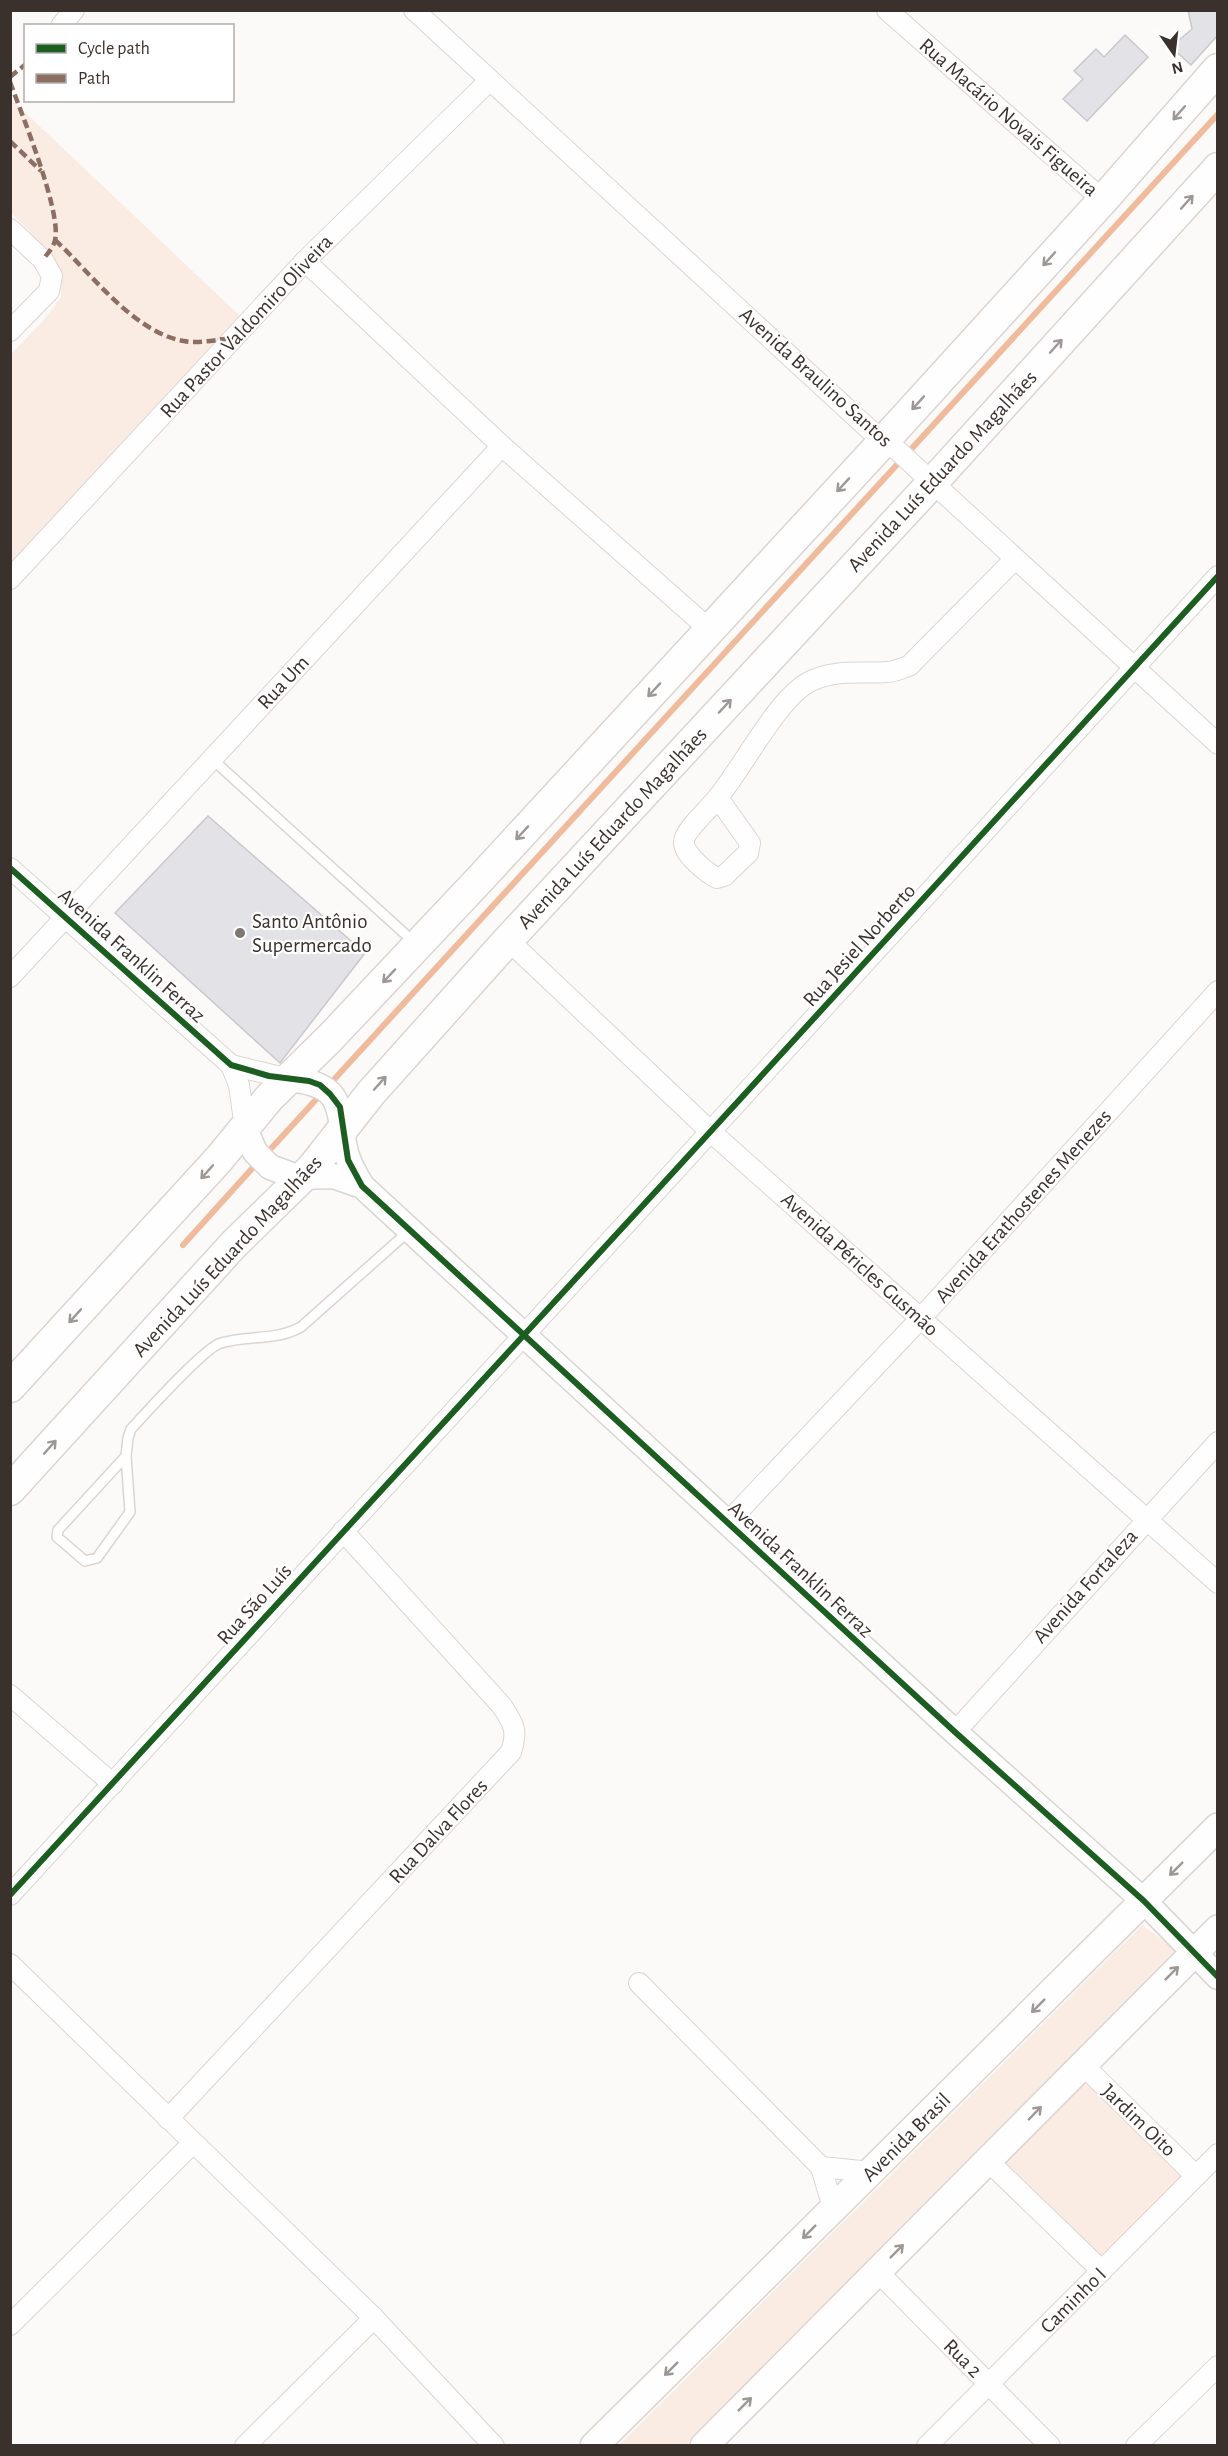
<svg xmlns="http://www.w3.org/2000/svg" width="1228" height="2456" font-family="'Alegreya Sans',sans-serif">
<rect width="100%" height="100%" fill="#fcfaf8"/>
<g fill="#fbece3">
<path d="M11,99L240,316L11,570V354L43,321L61,297V271L47,249L11,213Z"/>
<path d="M1142,1925L1177,1950L686,2445L618,2446Z"/>
<path d="M1086,2079L1187,2176L1104,2262L1003,2165Z"/>
</g>
<g fill="none" stroke-linecap="round" stroke-linejoin="round">
<g stroke="#f0ba9c" stroke-width="6">
<path d="M329,1085L1218,114"/>
<path d="M266,1154L322,1093"/>
<path d="M183,1245L259,1161"/>
</g>
</g>
<g fill="#e3e3e7" stroke="#c9c8cc" stroke-width="1.5">
<path d="M1188,10H1218V35L1191,65L1171,47L1192,29Z"/>
<path d="M1125,35L1148,57L1087,121L1063,99L1083,79L1074,71L1096,49L1104,57Z"/>
<path d="M208,816L365,953L280,1063L115,913Z"/>
</g>
<g fill="none" stroke-linecap="round" stroke-linejoin="round">
<g stroke="#dad5d1" stroke-width="12">
<g id="service">
<path d="M212,759L415,943"/>
<path d="M126,1456L58,1530L57,1537L85,1561L97,1558L130,1512L126,1456L128,1438L131,1429C146,1413 205,1347 221,1343C248,1335 276,1341 301,1327L409,1231"/>
</g>
</g>
<g stroke="#dad5d1" stroke-width="22">
<g id="minor">
<path d="M414,10L883,442L897,450L1218,744"/>
<path d="M887,10L1103,200"/>
<path d="M61,26L74,10"/>
<path d="M10,229L43,260L52,276L49,291L10,331"/>
<path d="M305,261L502,446L709,629"/>
<path d="M10,579L305,261L490,80"/>
<path d="M718,798L750,843L748,853L724,876L717,878C707,873 683,854 684,842C684,831 707,811 714,802C741,772 777,697 811,681C836,669 860,674 887,672C894,672 902,668 909,666L1015,559"/>
<path d="M10,868L231,1065L289,1079"/>
<path d="M508,940L711,1132L1218,1583"/>
<path d="M10,977L502,446"/>
<path d="M231,1065L239,1085L245,1128"/>
<path d="M727,1523L921,1318L1218,991"/>
<path d="M10,1695L113,1784"/>
<path d="M955,1732L1218,1442"/>
<path d="M10,1895C414,1457 816,1016 1218,576"/>
<path d="M10,1964L374,2318L494,2446"/>
<path d="M639,1983L821,2167L833,2208"/>
<path d="M1082,2064L1196,2176"/>
<path d="M168,2119L511,1752C518,1731 514,1724 502,1706L343,1531"/>
<path d="M988,2161L1102,2271"/>
<path d="M821,2167L871,2172"/>
<path d="M877,2271L1050,2446"/>
<path d="M10,2325L193,2143"/>
<path d="M245,2446L374,2318"/>
<path d="M927,2446L1218,2154"/>
<path d="M1136,2446L1218,2366"/>
</g>
</g>
<g stroke="#dad5d1" stroke-width="27">
<g id="tertiary">
<path d="M289,1079C337,1084 339,1099 344,1143C346,1159 354,1172 362,1186L955,1732L1144,1901L1218,1977"/>
<path d="M245,1128L255,1152L270,1167L297,1177L333,1176L362,1186"/>
</g>
</g>
<g stroke="#dad5d1" stroke-width="30">
<g id="secondary">
<path d="M594,2446L1218,1827"/>
<path d="M704,2446L1218,1929"/>
</g>
</g>
<g stroke="#dad5d1" stroke-width="33">
<g id="primary">
<path d="M10,1387L219,1159L269,1098L330,1038L480,879L883,442L1103,200L1218,69"/>
<path d="M10,1490L234,1244L312,1168L371,1093L508,940L932,483L1218,168"/>
</g>
</g>
<use href="#service" stroke="#fffefe" stroke-width="9"/>
<use href="#minor" stroke="#fffefe" stroke-width="20"/>
<use href="#tertiary" stroke="#fffefe" stroke-width="24"/>
<use href="#secondary" stroke="#fffefe" stroke-width="27"/>
<use href="#primary" stroke="#fffefe" stroke-width="30"/>
<g stroke="#8d6e63" stroke-width="4.5" stroke-dasharray="9 4.5" stroke-linecap="butt">
<path d="M10,77L26,64"/>
<path d="M10,82C21,112 62,213 55,240C54,247 46,255 43,260"/>
<path d="M10,141L41,171"/>
<path d="M55,240C91,273 134,333 184,341C199,344 219,339 234,338"/>
</g>
<g stroke="#fff" stroke-width="10">
<g id="cycleway">
<path d="M10,868L231,1065L269,1076L309,1081L320,1085L330,1094L340,1107L348,1160L362,1186L955,1732L1144,1901L1218,1977"/>
<path d="M10,1895C414,1457 816,1016 1218,576"/>
</g>
</g>
<use href="#cycleway" stroke="#1b5e20" stroke-width="6"/>
</g>
<defs><path id="oneway-shaft" d="M-6 0H5M1.5-3L5.5 0L1.5 3" fill="none" stroke-width="1.6" stroke-linecap="round" stroke-linejoin="round" transform="scale(1.5)"/></defs>
<g stroke="#9c9895">
<use href="#oneway-shaft" transform="translate(1179 113) rotate(131)"/>
<use href="#oneway-shaft" transform="translate(1187 202) rotate(-48)"/>
<use href="#oneway-shaft" transform="translate(1049 259) rotate(132)"/>
<use href="#oneway-shaft" transform="translate(1056 346) rotate(-48)"/>
<use href="#oneway-shaft" transform="translate(918 403) rotate(132)"/>
<use href="#oneway-shaft" transform="translate(843 485) rotate(133)"/>
<use href="#oneway-shaft" transform="translate(654 690) rotate(133)"/>
<use href="#oneway-shaft" transform="translate(725 706) rotate(-47)"/>
<use href="#oneway-shaft" transform="translate(522 833) rotate(133)"/>
<use href="#oneway-shaft" transform="translate(389 976) rotate(133)"/>
<use href="#oneway-shaft" transform="translate(380 1083) rotate(-48)"/>
<use href="#oneway-shaft" transform="translate(207 1172) rotate(132)"/>
<use href="#oneway-shaft" transform="translate(75 1316) rotate(132)"/>
<use href="#oneway-shaft" transform="translate(50 1447) rotate(-48)"/>
<use href="#oneway-shaft" transform="translate(1176 1869) rotate(135)"/>
<use href="#oneway-shaft" transform="translate(1172 1973) rotate(-45)"/>
<use href="#oneway-shaft" transform="translate(1038 2006) rotate(135)"/>
<use href="#oneway-shaft" transform="translate(1035 2113) rotate(-46)"/>
<use href="#oneway-shaft" transform="translate(809 2232) rotate(135)"/>
<use href="#oneway-shaft" transform="translate(897 2251) rotate(-45)"/>
<use href="#oneway-shaft" transform="translate(671 2369) rotate(135)"/>
<use href="#oneway-shaft" transform="translate(745 2404) rotate(-45)"/>
</g>
<circle fill="#7e7773" stroke="#fff" stroke-width="2" cx="240" cy="933" r="6"/>
<g text-anchor="middle" stroke-width="4.5" stroke-linejoin="round" paint-order="stroke">
<g font-size="21" fill="#3a312c" stroke="#fff">
<text transform="translate(1009 117) rotate(41)" y="7">Rua Macário Novais Figueira</text>
<text transform="translate(246 326) rotate(-47)" y="7">Rua Pastor Valdomiro Oliveira</text>
<text transform="translate(816 377) rotate(42)" y="7">Avenida Braulino Santos</text>
<text transform="translate(942 471) rotate(-47)" y="7">Avenida Luís Eduardo Magalhães</text>
<text transform="translate(283 682) rotate(-47)" y="7">Rua Um</text>
<text transform="translate(612 828) rotate(-47)" y="7">Avenida Luís Eduardo Magalhães</text>
<text transform="translate(859 945) rotate(-48)" y="7">Rua Jesiel Norberto</text>
<text transform="translate(132 955) rotate(42)" y="7">Avenida Franklin Ferraz</text>
<text transform="translate(1023 1206) rotate(-48)" y="7">Avenida Erathostenes Menezes</text>
<text transform="translate(227 1256) rotate(-47)" y="7">Avenida Luís Eduardo Magalhães</text>
<text transform="translate(860 1264) rotate(42)" y="7">Avenida Péricles Gusmão</text>
<text transform="translate(801 1569) rotate(43)" y="7">Avenida Franklin Ferraz</text>
<text transform="translate(1085 1586) rotate(-48)" y="7">Avenida Fortaleza</text>
<text transform="translate(254 1604) rotate(-48)" y="7">Rua São Luís</text>
<text transform="translate(438 1831) rotate(-47)" y="7">Rua Dalva Flores</text>
<text transform="translate(1139 2120) rotate(44)" y="7">Jardim Oito</text>
<text transform="translate(906 2137) rotate(-45)" y="7">Avenida Brasil</text>
<text transform="translate(1073 2300) rotate(-45)" y="7">Caminho I</text>
<text transform="translate(963 2358) rotate(45)" y="7">Rua 2</text>
</g>
<g font-size="21" fill="#3a312c" stroke="#fff" text-anchor="start">
<text x="252" y="928">Santo Antônio<tspan x="252" dy="24">Supermercado</tspan></text>
</g>
</g>
<rect width="1228" height="2456" fill="none" stroke="#3a312c" stroke-width="24"/>
<rect x="24" y="24" width="210" height="78" fill="#ffffff" stroke="#b0adab" stroke-width="1.5"/>
<rect x="36" y="44" width="30" height="9" fill="#1b5e20" stroke="#b0adab" stroke-width="1.5"/>
<text x="78" y="54" font-size="18" fill="#3a312c">Cycle path</text>
<rect x="36" y="74" width="30" height="9" fill="#8d6e63" stroke="#b0adab" stroke-width="1.5"/>
<text x="78" y="84" font-size="18" fill="#3a312c">Path</text>
<g transform="translate(1174 54) rotate(166)" stroke="#ffffff" stroke-width="4.5" paint-order="stroke">
<path d="M0-4.5L10 22L0 15L-10 22Z" fill="#3a312c"/>
<text y="-9" font-size="16" font-weight="bold" text-anchor="middle" fill="#3a312c">N</text>
</g>
</svg>
